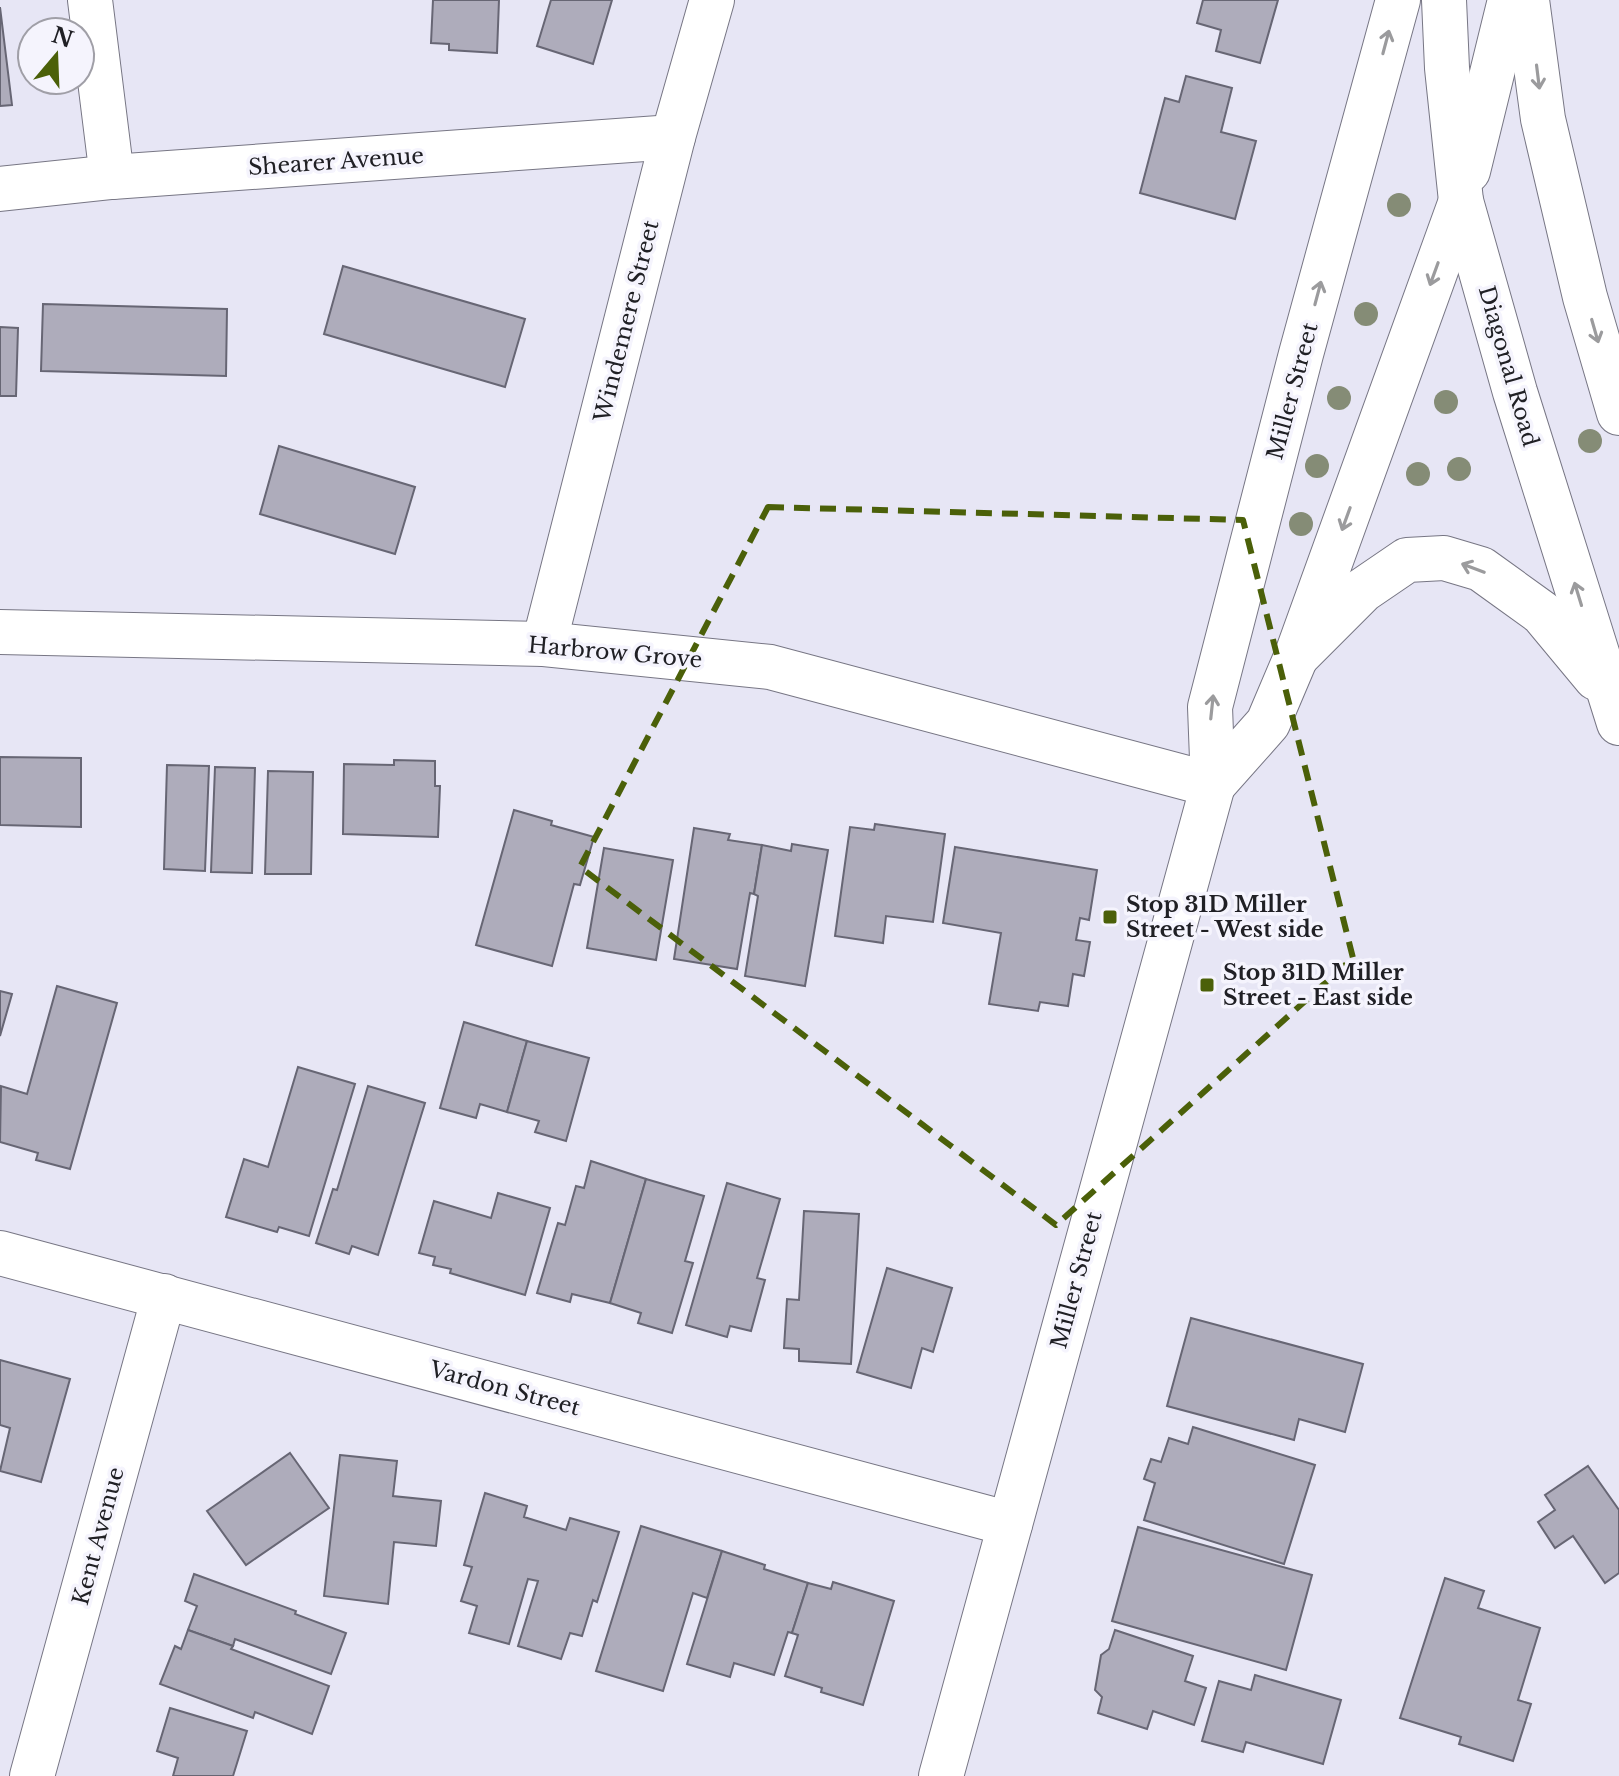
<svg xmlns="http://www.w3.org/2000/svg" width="1619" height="1776" font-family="'Libre Baskerville',serif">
<rect width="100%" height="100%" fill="#e7e6f5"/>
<g fill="#aeacbb" stroke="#676674" stroke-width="2">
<path d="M433,0H499L497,53L449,50V44L431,43Z"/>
<path d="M551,0H612L593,64L537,46Z"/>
<path d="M1203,0H1278L1260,63L1216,51L1221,30L1197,23Z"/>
<path d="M0,7L12,105L0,106Z"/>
<path d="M1186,76L1232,88L1221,132L1256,141L1235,219L1140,193L1165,98L1179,102Z"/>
<path d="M343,266L525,319L505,387L324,334Z"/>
<path d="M43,304L227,309L226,376L41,371Z"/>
<path d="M0,327L18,328L16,396H0Z"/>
<path d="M279,446L415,487L395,554L260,514Z"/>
<path d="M0,757L81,758V827L0,825Z"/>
<path d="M394,760L435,761V786H440L438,837L343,834L344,764L394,765Z"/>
<path d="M167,765L209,766L205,871L164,869Z"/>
<path d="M215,767L255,768L252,873L211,872Z"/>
<path d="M268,771L313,772L311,874H265Z"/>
<path d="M514,810L552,821L551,825L594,837L580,885L574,884L552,966L476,945Z"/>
<path d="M875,824L945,834L933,922L886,916L883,943L835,936L850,827L874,830Z"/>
<path d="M694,828L730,834L728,840L762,845L754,894L750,893L737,969L674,959Z"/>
<path d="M792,844L828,850L805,986L745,976L758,896L754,894L762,845L791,851Z"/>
<path d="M955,847L1097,870L1089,920L1080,918L1076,940L1090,942L1084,976L1073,974L1068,1006L1040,1002L1038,1011L989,1004L1001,933L943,923Z"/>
<path d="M604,848L673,860L656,960L587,948Z"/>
<path d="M57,986L117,1003L70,1169L36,1160L38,1153L0,1142L1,1086L27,1094Z"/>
<path d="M0,991L12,994L0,1036Z"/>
<path d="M464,1022L527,1041L507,1112L480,1104L476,1118L440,1108Z"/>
<path d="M527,1041L589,1058L566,1141L535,1132L539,1121L507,1112Z"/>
<path d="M298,1067L355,1084L309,1236L279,1227L277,1232L226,1217L244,1159L268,1167Z"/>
<path d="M368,1086L425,1103L378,1255L352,1246L349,1254L316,1243L333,1189L337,1190Z"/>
<path d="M591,1161L646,1179L610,1303L572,1294L570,1302L537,1293L558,1223L565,1225L576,1186L584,1188Z"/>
<path d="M646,1179L704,1196L685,1261L693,1263L672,1333L638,1323L641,1313L610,1303Z"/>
<path d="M727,1183L780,1199L757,1278L765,1280L751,1331L730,1326L727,1337L686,1325Z"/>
<path d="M498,1193L550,1208L525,1295L450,1273L451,1269L433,1265L435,1257L419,1253L434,1201L491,1218Z"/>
<path d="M804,1211L859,1214L851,1364L799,1361V1349L784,1348L787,1299L799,1300Z"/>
<path d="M887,1268L952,1288L933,1352L922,1348L911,1388L857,1372Z"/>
<path d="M1191,1318L1363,1364L1345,1432L1299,1419L1294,1440L1167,1406Z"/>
<path d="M0,1360L70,1379L41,1482L0,1471L10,1428L0,1425Z"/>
<path d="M1193,1427L1315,1465L1284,1564L1144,1520L1155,1483L1144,1479L1151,1459L1161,1462L1169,1438L1188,1444Z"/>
<path d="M290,1453L329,1508L246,1565L207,1511Z"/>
<path d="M340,1455L397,1461L393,1496L441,1501L436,1546L394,1542L388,1604L324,1596Z"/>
<path d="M1588,1466L1619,1510V1573L1605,1583L1573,1536L1555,1548L1538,1522L1555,1510L1545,1495Z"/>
<path d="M485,1493L527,1506L524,1517L566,1530L570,1518L619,1532L597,1602L593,1600L582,1636L570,1633L561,1659L518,1646L538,1581L528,1579L509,1644L469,1633L477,1606L461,1601L472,1567L464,1565Z"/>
<path d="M641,1526L722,1551L707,1598L693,1593L663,1691L596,1671Z"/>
<path d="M1138,1527L1312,1575L1286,1670L1112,1621Z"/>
<path d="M722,1551L765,1565L764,1569L808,1583L792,1633L788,1632L774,1675L734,1663L730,1677L687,1664Z"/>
<path d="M194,1574L296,1611L295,1614L346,1633L331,1674L235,1639L233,1646L188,1630L197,1606L185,1601Z"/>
<path d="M1445,1578L1484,1591L1478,1608L1540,1628L1518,1700L1531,1704L1513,1761L1459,1744L1461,1737L1400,1718Z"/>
<path d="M833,1582L894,1601L863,1705L821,1692L822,1688L785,1676L798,1635L792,1633L808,1583L831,1589Z"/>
<path d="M188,1630L233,1646L231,1649L329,1686L312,1734L255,1712L253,1718L160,1684L175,1646L181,1649Z"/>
<path d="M1115,1630L1193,1656L1185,1681L1206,1688L1194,1725L1153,1711L1147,1729L1098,1713L1102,1697L1095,1690L1101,1655L1109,1649Z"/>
<path d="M1255,1675L1341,1700L1323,1764L1246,1742L1243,1752L1202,1741L1219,1681L1251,1690Z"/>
<path d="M170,1708L247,1731L233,1776H173L178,1758L157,1751Z"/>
</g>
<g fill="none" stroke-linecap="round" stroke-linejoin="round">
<g stroke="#777684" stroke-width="46">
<g id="minor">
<path d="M90,0L112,177"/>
<path d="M0,189L112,177L673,137"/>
<path d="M0,632L544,644L770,667L1213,785"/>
<path d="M544,644L673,137L712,0"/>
<path d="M0,1253L1010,1524"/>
<path d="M32,1776L164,1296"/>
</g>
</g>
<g stroke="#777684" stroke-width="46">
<g id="tertiary">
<path d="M1213,785L1268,723L1296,657L1461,201"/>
<path d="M941,1776L1213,785L1210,707L1301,354L1398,0"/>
</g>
</g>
<g stroke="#777684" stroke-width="46">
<g id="secondary">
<path d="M1444,0L1447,68L1461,201L1515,392L1619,723"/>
<path d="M1527,0L1543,119L1585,297L1619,413"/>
<path d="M1468,171L1510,0"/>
<path d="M1296,657L1363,590L1407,560L1444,558L1481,569L1542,613L1596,678"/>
</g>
</g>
<use href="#minor" stroke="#fff" stroke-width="44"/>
<use href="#tertiary" stroke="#fff" stroke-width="44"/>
<use href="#secondary" stroke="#fff" stroke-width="44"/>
</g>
<g fill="#858c76">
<circle cx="1399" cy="205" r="12"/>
<circle cx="1366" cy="314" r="12"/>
<circle cx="1339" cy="398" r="12"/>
<circle cx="1446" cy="402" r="12"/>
<circle cx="1590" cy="441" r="12"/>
<circle cx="1317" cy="466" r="12"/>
<circle cx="1459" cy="469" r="12"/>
<circle cx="1418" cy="474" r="12"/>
<circle cx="1301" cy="524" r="12"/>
</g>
<defs><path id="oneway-shaft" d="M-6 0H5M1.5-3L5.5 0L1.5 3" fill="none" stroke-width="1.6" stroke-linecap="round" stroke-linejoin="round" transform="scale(2)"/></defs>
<g stroke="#9b9b9d">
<use href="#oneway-shaft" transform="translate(1386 42) rotate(-75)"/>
<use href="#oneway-shaft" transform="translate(1538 77) rotate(83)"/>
<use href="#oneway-shaft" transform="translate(1434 274) rotate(110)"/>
<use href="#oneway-shaft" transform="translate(1318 293) rotate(-75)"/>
<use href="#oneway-shaft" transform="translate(1595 331) rotate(74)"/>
<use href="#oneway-shaft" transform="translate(1346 519) rotate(110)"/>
<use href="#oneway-shaft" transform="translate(1473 568) rotate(-159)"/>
<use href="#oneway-shaft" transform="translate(1578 594) rotate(-107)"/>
<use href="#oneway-shaft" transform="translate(1212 707) rotate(-84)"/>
</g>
<path fill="none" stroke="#4b6009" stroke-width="6" stroke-dasharray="16 10" stroke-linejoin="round" d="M768,507L1243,520L1353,958L1056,1225L580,867Z"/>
<g fill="#4b6009" stroke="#f5f4fd" stroke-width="3">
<rect x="1102" y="909" width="16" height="16" rx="4"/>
<rect x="1199" y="977" width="16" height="16" rx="4"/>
</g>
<g text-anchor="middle" stroke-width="7" stroke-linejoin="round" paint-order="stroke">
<g font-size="22" fill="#202025" stroke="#f5f4fd">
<text transform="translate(336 161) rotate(-4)" y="8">Shearer Avenue</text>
<text transform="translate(626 321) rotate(-76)" y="8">Windemere Street</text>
<text transform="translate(1509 366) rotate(74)" y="8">Diagonal Road</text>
<text transform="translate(1292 391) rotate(-75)" y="8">Miller Street</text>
<text transform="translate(615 652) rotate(5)" y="8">Harbrow Grove</text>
<text transform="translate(1076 1280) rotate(-75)" y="8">Miller Street</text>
<text transform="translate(505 1388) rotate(15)" y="8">Vardon Street</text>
<text transform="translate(98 1536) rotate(-75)" y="8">Kent Avenue</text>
</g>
<g font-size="22" font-weight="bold" fill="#202025" stroke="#f5f4fd" text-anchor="start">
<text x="1126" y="912">Stop 31D Miller<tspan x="1126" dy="25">Street - West side</tspan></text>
<text x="1223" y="980">Stop 31D Miller<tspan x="1223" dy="25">Street - East side</tspan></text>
</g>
</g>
<g transform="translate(56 56) rotate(19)"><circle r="38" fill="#f5f4fd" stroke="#a09fa7" stroke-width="2"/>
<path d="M0-6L14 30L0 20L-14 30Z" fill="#4b6009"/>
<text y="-12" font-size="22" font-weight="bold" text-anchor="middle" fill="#202025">N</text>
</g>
</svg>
